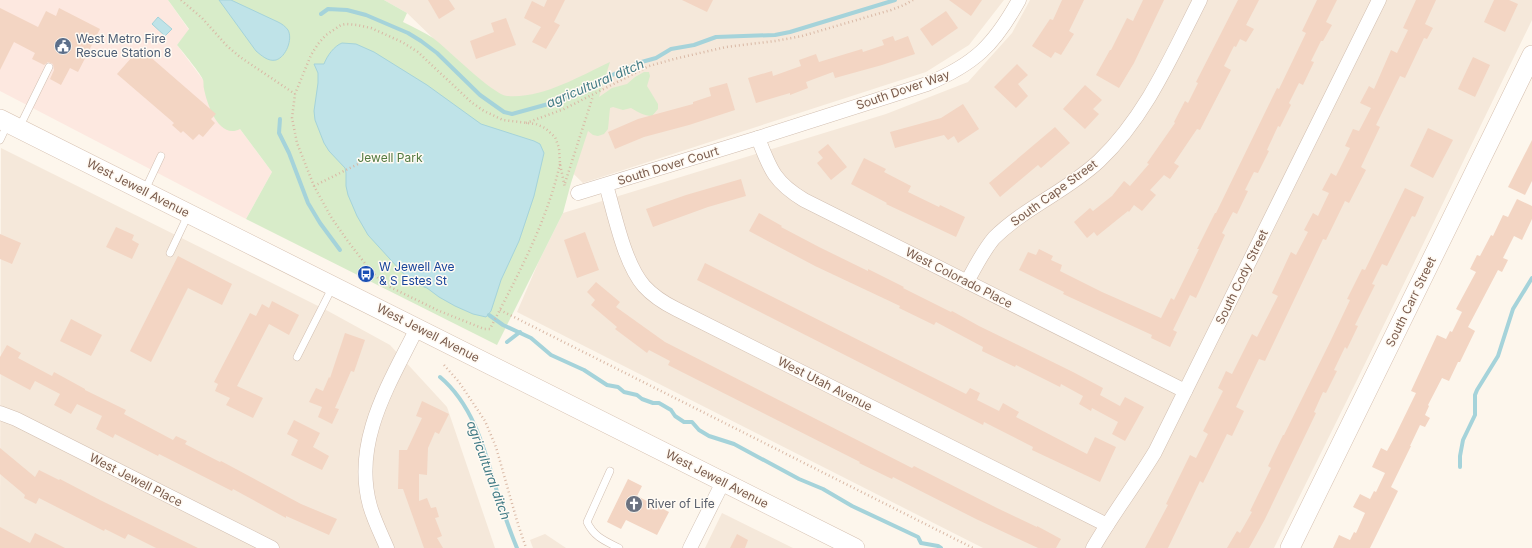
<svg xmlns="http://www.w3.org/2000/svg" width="1532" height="548" font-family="Inter,sans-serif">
<rect width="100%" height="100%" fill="#fdf6ec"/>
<g fill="#f5e8da">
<path d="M384,0H1004L969,45L926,72L583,183L407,13Z"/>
<path d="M1030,0H1532V20L1359,376L1274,548H983L517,312L539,261L563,213L886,114L968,82L1012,33Z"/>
<path d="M1,148L328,311L390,345L447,407L495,548H0Z"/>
<path d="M722,513L793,548H705Z"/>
<path d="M545,534L566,548H533L530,540Z"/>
</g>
<path fill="#fde8e0" d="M0,0H168L189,30L177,45L272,172L246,219L0,91Z"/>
<path fill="#d8ecc9" d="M168,0H384L407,13L403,22C413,27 424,32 433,38C448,49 492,94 507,96C542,99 580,76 610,62L599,97L612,88L627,84L635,77L644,72H649L650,76L647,86L658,104V109L652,116C644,116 638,112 631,108L623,110L613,107L610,108L608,129L604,134L598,136L593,135L588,131L571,183L563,213L497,345L246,219L272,172L240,129C219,140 207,104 204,89C203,86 204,82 203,80C202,75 182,51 177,45L189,29Z"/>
<g fill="#bfe3e8" stroke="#a5d3da">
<path d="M219,0H231L278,22C282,24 285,26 288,30C293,39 286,57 276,60C268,62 261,55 256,51Z"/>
<path d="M158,17L172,29L165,36L152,24Z"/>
<path d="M342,43L356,44L374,52L427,85L481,124L534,141L540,144L544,153L534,196L519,241L501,280L491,311L486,317L473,314L455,306L439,297L427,288L411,282L368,235L357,216L348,195L346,186V173L345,168L329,151L324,143L315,120L314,111L318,83V73L314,64H324C327,56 334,46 342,43Z"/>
</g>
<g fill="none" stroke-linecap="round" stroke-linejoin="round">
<g stroke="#a5d3da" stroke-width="4">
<path d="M321,14L328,9L347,10L366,15L408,33L421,41L437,53L480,95L504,112L512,114L552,103L638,63L656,58L671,49L694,45L716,37L775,35L790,32L895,0"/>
<path d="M280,119L279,133L289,153L308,203L320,223L340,250"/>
<path d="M489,315L503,325L531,338L551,355L584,370L607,385L618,387L624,392L637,395L642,399L653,403H659L671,410L675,416L684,422H692L699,430L709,436L734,444L799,479L823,489L852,506L918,537L921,543L938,546L941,548"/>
<path d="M507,342L520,332"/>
<path d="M440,377C477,408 487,460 501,505C506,519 511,534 517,548"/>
<path d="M1460,467V456L1463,440L1475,415V395L1477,390L1498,356L1513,309L1532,278"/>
</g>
</g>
<g fill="#f3d5c3">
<path d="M428,0H449L455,9L439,19Z"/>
<path d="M547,0H565L554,22L560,25L546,49L532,42L541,27L524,18L532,1L544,7Z"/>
<path d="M682,0H713L707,12Z"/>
<path d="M949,0H982L971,16Z"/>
<path d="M1062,0H1084L1069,31L1074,34L1061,55L1055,52L1051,58L1032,46L1050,19L1053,20Z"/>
<path d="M1143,0H1164L1134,63L1119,88L1096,75L1110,50H1111L1127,18L1133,21Z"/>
<path d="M1238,0H1259L1246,25L1254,29L1246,42L1240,39L1236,47L1234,46L1224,66L1231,70L1200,130L1197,129L1174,163L1179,166L1170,179L1164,175L1150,190L1156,195L1142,211L1134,205L1129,212L1128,211L1097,236L1094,232L1087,238L1074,222L1090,208L1093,211L1112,196L1124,181L1130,186L1149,164L1147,163L1175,123L1174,122L1185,101L1188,103L1198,83L1196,82Z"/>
<path d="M1317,0H1337L1326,22L1332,25L1323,41H1321L1311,61L1314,62L1303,85L1299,83L1289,103L1291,105L1280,127L1278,126L1267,150L1269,151L1258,173L1254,172L1245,190L1248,191L1237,214L1233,212L1222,233L1225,235L1196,298L1190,295L1173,330L1177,332L1170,347L1151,338L1152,335L1063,294L1064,292L1019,270L1028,252L1036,255L1039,249L1053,256L1051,260L1062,265L1060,271L1102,292L1161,318L1171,298L1174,300L1199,249H1197L1215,213H1216L1277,88L1279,89L1306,33L1302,31Z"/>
<path d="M1416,0H1436L1425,24L1433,28L1427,39L1424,38L1405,78L1400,76L1376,125L1380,127L1361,167L1366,170L1349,203L1345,201L1326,240L1323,239L1265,361L1259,359L1236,407L1244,411L1232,436L1227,434L1203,483L1200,481L1168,548H1145L1168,505L1166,504L1190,455L1196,458L1208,434L1203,431L1223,391L1218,388L1226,371L1232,374L1252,334L1257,337L1278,296L1272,293L1291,252L1296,255L1308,232L1304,230L1313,213L1318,216L1329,193L1322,190L1331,173L1336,176L1350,148L1345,146L1353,129L1359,131L1371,108L1360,103L1369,86L1374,89L1391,50L1397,53L1408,30L1403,28Z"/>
<path d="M1494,0H1509L1518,4L1505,32L1484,22Z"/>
<path d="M0,8L38,27L46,11L56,16L59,8L100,29L78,72L70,68L61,85L50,79L54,70L53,64L48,62L44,65L32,59L35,53L14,42L0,70Z"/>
<path d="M946,11L958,28L932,46L920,29Z"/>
<path d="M506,18L516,45L476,59L470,41L494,32L491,23Z"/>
<path d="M893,36L895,41L908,36L915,54L882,65L835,78L833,72L806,82L808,88L790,95V93L756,103L748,78L772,71L773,76L801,66L799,60L816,54L819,62L862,49L863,52L884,45L882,40Z"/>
<path d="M140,48L216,114L211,119L215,123L203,137L199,134L193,140L183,131L181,133L172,125L174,123L117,74Z"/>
<path d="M1473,57L1490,65L1475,97L1458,89Z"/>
<path d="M1017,64L1028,75L1018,84L1028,96L1016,108L994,87Z"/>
<path d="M727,83L735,110L689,125L644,137L615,149L608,132L638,119L693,104V102L711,96L709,88Z"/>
<path d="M1085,85L1102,100L1093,109L1099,114L1085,129L1063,109Z"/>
<path d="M963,104L979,129L958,143L954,136L948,140L944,135L895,148L890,132L941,118Z"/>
<path d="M1055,127L1070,143L1041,168L1038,165L1000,197L989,183Z"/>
<path d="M1428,128L1453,140L1433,178L1410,166Z"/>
<path d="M1532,140V181L1525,195L1508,187Z"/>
<path d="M828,144L847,167L831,180L817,163L823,158L818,152Z"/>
<path d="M864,158L886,169L884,172L911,186L908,192L939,207L940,205L965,217L956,237L886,204L887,203L851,184Z"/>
<path d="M741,179L746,196L708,207L653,227L646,209L686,195Z"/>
<path d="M1405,188L1424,197L1415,217L1412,216L1387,266L1382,264L1372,284L1375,285L1355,325L1358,326L1347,349L1345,347L1334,370L1337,371L1326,393L1323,392L1314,412L1316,413L1265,519L1249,548H1227L1237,531L1240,533L1252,512L1250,511L1271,468L1268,466L1283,435H1284L1331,340L1350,300L1347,299L1362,269L1365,270Z"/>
<path d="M1517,199L1532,206V219L1522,240L1514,236L1503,258L1508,260L1502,272L1498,270L1468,327L1475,331L1460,362H1458L1449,381L1442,378L1428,405L1429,406L1425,415L1430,418L1425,427L1420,425L1410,446H1411L1391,487L1398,491L1370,548H1333L1339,535L1350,540L1354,532L1356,533L1365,513L1353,507L1360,494L1370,499L1374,491L1376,492L1385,473L1372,467L1381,448L1387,451L1394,438L1416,393L1411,391L1437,335L1446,339L1450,331L1452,332L1462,312L1456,309L1476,272L1470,269L1477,255L1480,256L1491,235L1493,236L1503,215L1508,217Z"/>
<path d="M759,213L782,226L781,227L819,247L868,271V269L904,287L903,288L951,312L952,311L979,326L1073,372L1103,388L1100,395L1120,406L1125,397L1144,407L1125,441L1112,434L1118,422L1092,408L1091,411L1079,404L1083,396L1061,384L1060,387L1016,365L1015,367L982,351L983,347L936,322L934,325L899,308L900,306L815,266L749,231Z"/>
<path d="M116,227L134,235L132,240L139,244L132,259L106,247Z"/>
<path d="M585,232L599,270L577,278L564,240Z"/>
<path d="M0,234L21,243L12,264L0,259Z"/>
<path d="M178,256L232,284L222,305L188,288L151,362L130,351Z"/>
<path d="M705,263L966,394L970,388L980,393L977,400L999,411L1003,403L1019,412L1016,417L1087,454L1095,437L1116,447L1100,482L1032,450L1033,447L984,422L983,425L697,280Z"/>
<path d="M596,282L620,302L616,307L665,342L912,468L914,466L997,508L1037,527V526L1061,539L1056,548H1038L976,519L893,477L892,479L859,463L860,462L668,365L670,361L649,350L647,353L615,329L617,327L591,305L595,300L587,292Z"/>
<path d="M272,301L299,315L289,335L269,324L237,386L263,398L253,418L226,405L230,398L215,391L218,384L214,382L250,313L256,316L262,304L269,308Z"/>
<path d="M71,319L102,335L91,356L60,341Z"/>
<path d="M345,333L365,340L354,372L351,371L335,408L339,409L332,424L318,417L322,407L309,402L316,388L323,391L329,377L330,378Z"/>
<path d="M7,345L21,353L18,358L52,376L54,372L85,389V390L126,410L124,414L173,440L176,436L187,441L185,444L220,462L221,461L301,504L337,519L329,535L286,516V518L233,489L232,491L159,454L158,456L115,434L113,438L96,429L102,416L77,404L71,414L54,405L60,394L35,381L30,390L0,374V357Z"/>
<path d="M422,401L449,414L439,434L435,432L428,448L427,475L419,474V501L427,498L431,508L436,507L439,517L435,518L442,536L437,538L443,548H424L403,489H398L399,450H407L422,418L416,416Z"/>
<path d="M294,420L320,433L313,447L329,456L322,470L291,455L298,440L287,434Z"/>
<path d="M0,448L35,477L39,470L59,480L60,479L100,500L198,548H156L128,534L125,539L105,529L104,531L39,498L36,504L24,498L25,495L0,474Z"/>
<path d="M628,479L642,486L637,496L669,512L657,535L626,520L621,529L607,522Z"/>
<path d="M0,527L30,543L35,533L65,548H0Z"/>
<path d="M737,534L748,540L745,548H730Z"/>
</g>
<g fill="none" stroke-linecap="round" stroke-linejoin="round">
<g stroke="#d1beb0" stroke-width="8">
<g id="lane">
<path d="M19,128L49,67"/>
<path d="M0,140L8,123"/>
<path d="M145,190L161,156"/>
<path d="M170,253L188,215"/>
<path d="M297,357L333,286"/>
<path d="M610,471L587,522C594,537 605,541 619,548"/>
</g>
</g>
<g stroke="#d1beb0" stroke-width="15">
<g id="street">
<path d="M758,138C770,169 774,182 804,200L1185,391"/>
<path d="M606,185C615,215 624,263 644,286C653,296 664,303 676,309L1107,525"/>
<path d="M578,193L758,138L927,84C975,64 994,45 1019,0"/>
<path d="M967,282C975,267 983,251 994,238C1024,208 1067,191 1099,161C1146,116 1171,57 1200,0"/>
<path d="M0,413L16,419L272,548"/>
<path d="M387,548C381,534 374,520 370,506C352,441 390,383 417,328"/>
<path d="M690,548L723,482"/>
<path d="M1093,548C1112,515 1135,485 1155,452L1379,0"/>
</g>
</g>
<g stroke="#d6c0b0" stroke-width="20">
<g id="secondary">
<path d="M0,119L855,548"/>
<path d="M1290,548L1532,55"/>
</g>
</g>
<g stroke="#d9b8a5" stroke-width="2.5" stroke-dasharray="1 3" stroke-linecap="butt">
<path d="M181,0L202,18L227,46L240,57L295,94"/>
<path d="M526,123L564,109L649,66L674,59L726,47L775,41L802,36L891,10L904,5L913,0"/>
<path d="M560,164C547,221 519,273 492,325L490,329H484L437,310L384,284L370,270L347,240L331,217L314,186L297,143L292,118L295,94L311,55L318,44L326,35L341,25L346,24L357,25L371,28L402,42L418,52L471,102L484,111L503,120L536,124L545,128L555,137L559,148L560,164L565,188"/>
<path d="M565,183L593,96"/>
<path d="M314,186L358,164"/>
<path d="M500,310L973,548"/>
<path d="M444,365L459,382L485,421L496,447L517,521L526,548"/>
</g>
<use href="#lane" stroke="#fff" stroke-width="7"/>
<use href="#street" stroke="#fff" stroke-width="14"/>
<use href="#secondary" stroke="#fff" stroke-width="19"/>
</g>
<defs>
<g id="civic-disc" transform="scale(0.9)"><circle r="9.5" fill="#5c6f8a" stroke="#fffaf3"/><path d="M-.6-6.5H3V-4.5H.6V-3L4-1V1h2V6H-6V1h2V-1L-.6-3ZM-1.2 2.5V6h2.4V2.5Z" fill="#fff"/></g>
<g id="bus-disc" transform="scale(0.9)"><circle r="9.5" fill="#1a4fb4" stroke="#fffaf3"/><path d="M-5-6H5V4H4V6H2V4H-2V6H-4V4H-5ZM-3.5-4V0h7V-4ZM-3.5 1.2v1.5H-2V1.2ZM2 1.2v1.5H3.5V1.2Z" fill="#fff"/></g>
<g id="church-disc" transform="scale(0.9)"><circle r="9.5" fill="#6b7280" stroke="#fffaf3"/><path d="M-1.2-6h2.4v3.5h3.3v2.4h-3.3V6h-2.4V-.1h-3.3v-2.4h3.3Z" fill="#fff"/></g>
</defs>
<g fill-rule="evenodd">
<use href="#civic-disc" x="63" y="46"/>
<use href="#bus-disc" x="366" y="274"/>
<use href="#church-disc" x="634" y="504"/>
</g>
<g text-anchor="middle" stroke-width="3" stroke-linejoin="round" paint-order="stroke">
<g font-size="12" fill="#4e5e75" stroke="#fffaf3" text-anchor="start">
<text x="76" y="43">West Metro Fire<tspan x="76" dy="14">Rescue Station 8</tspan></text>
</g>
<g font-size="12" fill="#7a5c4d" stroke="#fffaf3">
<text transform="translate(903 90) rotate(-19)" y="4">South Dover Way</text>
<text transform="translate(668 166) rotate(-17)" y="4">South Dover Court</text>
<text transform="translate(138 188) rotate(27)" y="4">West Jewell Avenue</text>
<text transform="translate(1054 193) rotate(-36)" y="4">South Cape Street</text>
<text transform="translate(1242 277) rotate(-64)" y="4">South Cody Street</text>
<text transform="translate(959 278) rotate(27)" y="4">West Colorado Place</text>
<text transform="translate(1411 302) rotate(-64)" y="4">South Carr Street</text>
<text transform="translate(428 333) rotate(27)" y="4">West Jewell Avenue</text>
<text transform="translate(825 384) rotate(27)" y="4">West Utah Avenue</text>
<text transform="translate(717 479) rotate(27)" y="4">West Jewell Avenue</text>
<text transform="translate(136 480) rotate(27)" y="4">West Jewell Place</text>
</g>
<g font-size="12" fill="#537a41" stroke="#fffaf3">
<text x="390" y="162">Jewell Park</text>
</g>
<g font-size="12" fill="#164399" stroke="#fffaf3" text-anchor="start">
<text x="379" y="271">W Jewell Ave<tspan x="379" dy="14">&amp; S Estes St</tspan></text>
</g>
<g font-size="12" fill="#5b616d" stroke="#fffaf3" text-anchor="start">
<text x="647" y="508">River of Life</text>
</g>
<g font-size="13" font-style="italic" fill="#437c86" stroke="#fffaf3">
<text transform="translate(595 83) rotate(-23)" y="5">agricultural ditch</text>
<text transform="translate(489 470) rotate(70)" y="5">agricultural ditch</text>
</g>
</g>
</svg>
